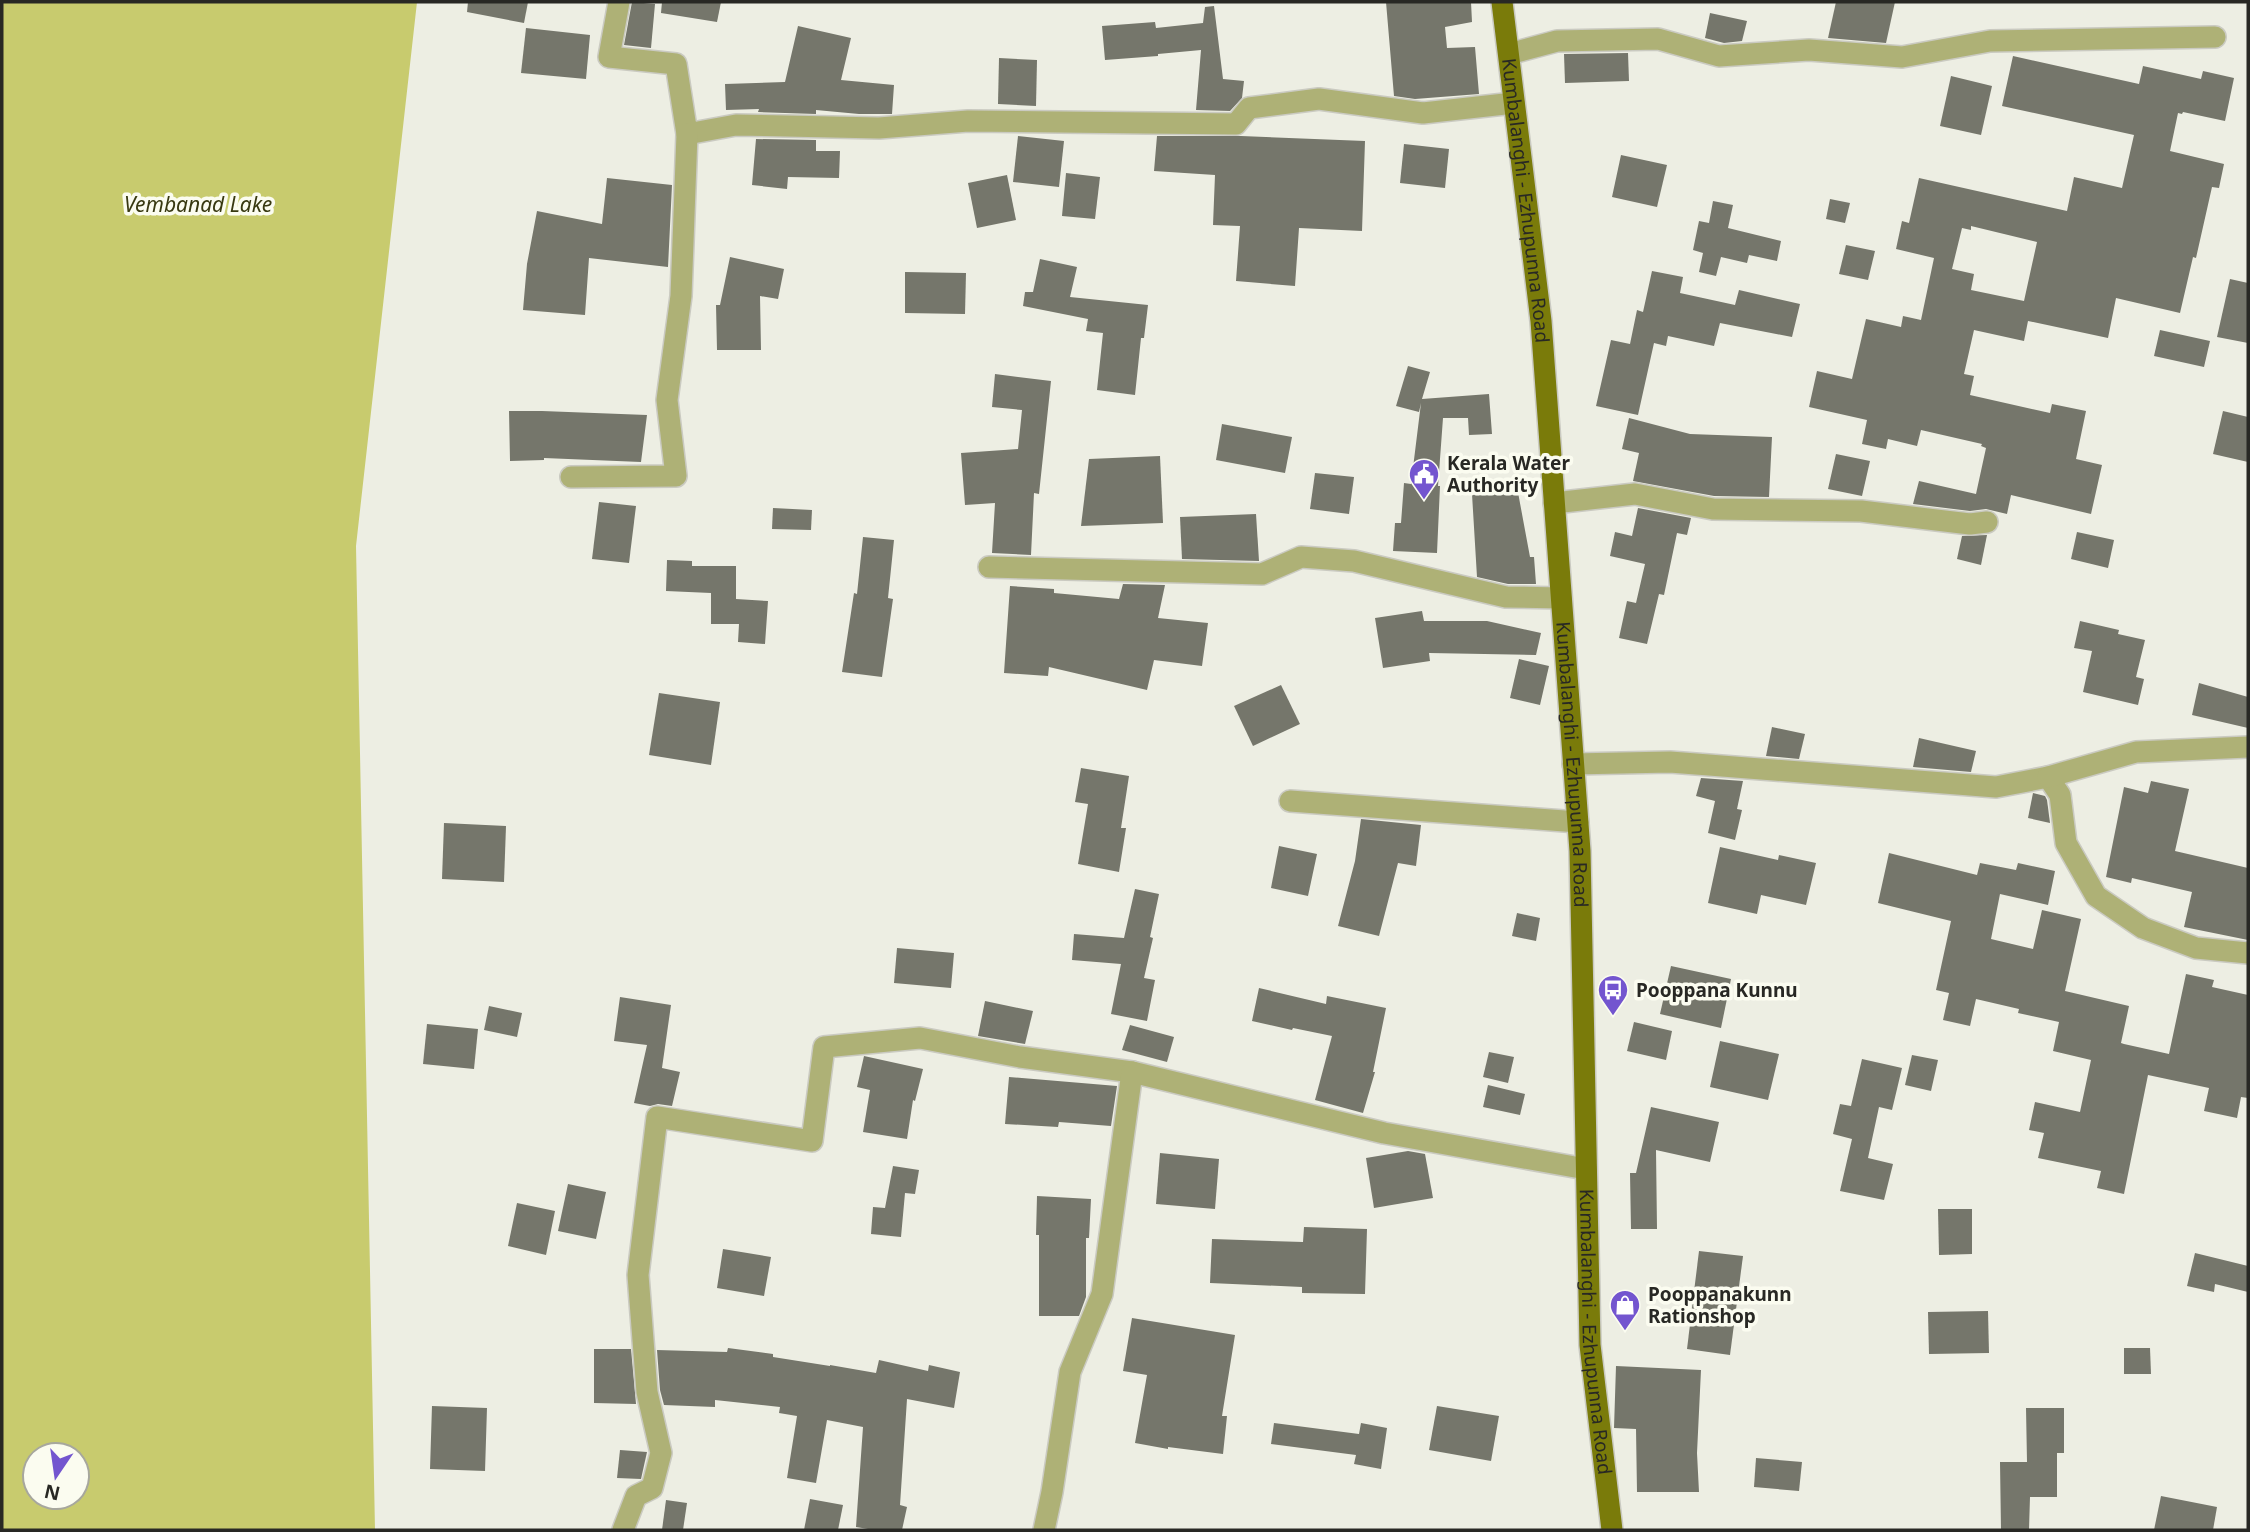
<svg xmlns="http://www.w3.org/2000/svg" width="2250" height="1532" font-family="'Noto Sans',sans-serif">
<rect width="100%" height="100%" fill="#edeee3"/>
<path fill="#c8cb6e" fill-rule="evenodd" d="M2,2H417L356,546L375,1530H2ZM35,1455H77V1497H35Z"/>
<g fill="#75766b" fill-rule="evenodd">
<path d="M468,2H528L524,23L467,12Z"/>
<path d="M632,2L655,4L651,48L624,45Z"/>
<path d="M662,2H721L717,22L661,13Z"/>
<path d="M1386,2H1471L1472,22L1445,27L1447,48L1475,47L1479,94L1415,99L1394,96Z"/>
<path d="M1836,2H1895L1886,43L1828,38Z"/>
<path d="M1214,6L1223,79L1244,81L1242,98L1230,111L1196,110L1201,50L1158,54V56L1105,60L1102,26L1155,22L1156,28L1203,23L1205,7Z"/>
<path d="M1710,13L1747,21L1742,41L1724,43L1705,38Z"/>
<path d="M798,26L851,38L841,80L894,85L892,114H859L816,110V114L758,112L759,109L726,110L725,84L785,82Z"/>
<path d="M526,28L590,35L586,79L521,73Z"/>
<path d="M1628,53L1629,81L1565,83L1564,54Z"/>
<path d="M2013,56L2139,84L2143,66L2201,79L2203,71L2234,78L2225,121L2183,112L2182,114L2178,113L2170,151L2224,164L2219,188L2212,187L2196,258L2193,257L2180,313L2116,298L2108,338L2028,321L2024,341L1974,330L1964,374L1974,376L1970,395L2050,413L2052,404L2086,411L2076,459L2102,465L2091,514L2011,495L2007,514L1986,509L1970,511L1913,504L1919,481L1976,494L1986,448L1981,446L1982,444L1921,430L1917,446L1888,439L1886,449L1862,444L1867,420L1809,407L1817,371L1852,379L1866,319L1901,327L1903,316L1921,320L1934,258L1896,249L1902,221L1909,223L1919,178L2067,211L2074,177L2122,188L2134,135L2002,106ZM1971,226L2037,242L2024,301L1971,290L1974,274L1952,269L1962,228L1971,230Z"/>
<path d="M999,58L1037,60L1036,106L998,104Z"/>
<path d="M1951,76L1992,86L1981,135L1940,126Z"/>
<path d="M1018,136L1064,141L1059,187L1013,182Z"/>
<path d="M1157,136H1241L1365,141L1362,231L1299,228L1295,286L1236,281L1240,226L1213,225L1215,175L1154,171Z"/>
<path d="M756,139L816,140V151H840L839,178L788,177L787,189L752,185Z"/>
<path d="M1404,144L1449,149L1445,188L1400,183Z"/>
<path d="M1621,155L1667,165L1657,207L1612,197Z"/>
<path d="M1066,173L1100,177L1095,219L1062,216Z"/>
<path d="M1007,175L1016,220L977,228L968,183Z"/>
<path d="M607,178L672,185L668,267L589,258L585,315L523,310L527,264L537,211L602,224Z"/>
<path d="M1830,199L1850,203L1845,223L1826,219Z"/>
<path d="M1713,201L1733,205L1728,228L1781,241L1777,261L1749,255L1747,263L1721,257L1716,276L1699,272L1703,253L1693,250L1699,221L1709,223Z"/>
<path d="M1846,245L1875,251L1868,280L1839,274Z"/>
<path d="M730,257L784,269L778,299L760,296L761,350H717L716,305H720Z"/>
<path d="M1040,259L1077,267L1070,297L1148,305L1144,338H1141L1135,395L1097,390L1103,333L1086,331L1088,319L1023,306L1025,292H1033Z"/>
<path d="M1652,271L1683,277L1680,293L1735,305L1739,290L1800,304L1792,337L1720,323L1714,346L1668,336L1666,346L1654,343L1638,415L1596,406L1611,340L1630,344L1637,310L1643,312Z"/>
<path d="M905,272L966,273L965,314L905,313Z"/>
<path d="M2230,279L2248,283V343L2217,337Z"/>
<path d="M2160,330L2210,341L2204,367L2154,356Z"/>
<path d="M1408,366L1430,372L1422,399L1489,394L1492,434L1469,435L1468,418H1443L1438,486H1440L1437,553L1393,551L1395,523H1401L1404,483L1411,484L1421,403L1419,412L1396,406Z"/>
<path d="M995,374L1051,381L1039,494L1034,493L1031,555L992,553L995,503L965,505L961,453L1018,449L1022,410L992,407Z"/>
<path d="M509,411H542L647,415L641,462L544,458V460L510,461Z"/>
<path d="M2223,411L2248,417V462L2213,454Z"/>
<path d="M1629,418L1690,434L1772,437L1769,497L1714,496L1633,481L1639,453L1622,449Z"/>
<path d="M1222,424L1292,437L1285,473L1216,460Z"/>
<path d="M1836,454L1870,461L1862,496L1828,489Z"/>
<path d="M1160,456L1163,523L1081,526L1089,459Z"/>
<path d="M1315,473L1354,477L1349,514L1310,509Z"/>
<path d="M1517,487L1530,557H1534L1536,584H1508L1477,577L1472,494Z"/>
<path d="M599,502L636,506L629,563L592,559Z"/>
<path d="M773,508L812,510L811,530L772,529Z"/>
<path d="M1638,508L1691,518L1687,535L1677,533L1664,595L1659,594L1647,644L1619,638L1627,601L1636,603L1645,564L1610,556L1615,532L1632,536Z"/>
<path d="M1256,514L1259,561L1182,559L1180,517Z"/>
<path d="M2077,532L2114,540L2108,568L2071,559Z"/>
<path d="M1987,535L1981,565L1957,559L1962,536Z"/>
<path d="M863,537L894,540L888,598L893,599L882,677L842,672L854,593L857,594Z"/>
<path d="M667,560L692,561V566H736V599L768,601L765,644L738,642L739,624H711V593L666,591Z"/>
<path d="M1123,584L1165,585L1158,618L1208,623L1202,666L1154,660L1147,690L1049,667L1048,676L1004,673L1010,586L1054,589V593L1119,599Z"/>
<path d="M1422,611L1424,621H1487L1541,633L1536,655L1429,653L1430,661L1383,668L1375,618Z"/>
<path d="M2080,621L2119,630L2118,634L2145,640L2136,677L2144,679L2138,705L2083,692L2092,651L2074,648Z"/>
<path d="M1519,659L1549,666L1540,705L1510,698Z"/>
<path d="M2199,683L2248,697V728L2192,715Z"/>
<path d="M1281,685L1300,724L1253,746L1234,706Z"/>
<path d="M659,693L720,702L711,765L649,755Z"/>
<path d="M1772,727L1805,734L1799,759L1766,756Z"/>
<path d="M1919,738L1976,751L1971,772L1913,767Z"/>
<path d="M1081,768L1129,776L1121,828H1126L1119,872L1078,864L1088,804L1075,802Z"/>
<path d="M1701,778L1743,781L1737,809L1742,810L1735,840L1708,833L1715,801L1696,796Z"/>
<path d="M2151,781L2189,789L2175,851L2248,868V940L2184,927L2192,892L2132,878L2131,883L2106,877L2124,787L2148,793Z"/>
<path d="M2033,793L2045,796L2047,800L2050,823L2028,818Z"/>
<path d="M1361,819L1421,825L1416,866L1398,863L1379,936L1338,926L1355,861Z"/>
<path d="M444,823L506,826L504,882L442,879Z"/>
<path d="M1279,846L1317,854L1308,896L1271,888Z"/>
<path d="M1720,847L1778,860L1779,855L1816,863L1806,905L1761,895L1757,914L1708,903Z"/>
<path d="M1889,853L1977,875L1980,863L2016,870L2018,863L2055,871L2048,905L2000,894L1991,939L2033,949L2042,910L2081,919L2065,991L2129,1006L2121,1043L2124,1044L2169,1054L2186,974L2214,980L2212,987L2248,995V1098L2241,1097L2237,1118L2204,1111L2209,1088L2148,1075L2124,1194L2097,1188L2101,1171L2038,1158L2044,1133L2029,1130L2035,1102L2080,1112L2091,1060L2053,1051L2059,1022L2018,1013L2019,1009L1976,999L1970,1026L1943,1020L1949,993L1936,990L1951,921L1878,903Z"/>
<path d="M1135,889L1159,894L1150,937L1153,938L1144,978L1155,980L1147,1021L1111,1014L1121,964L1072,960L1074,934L1124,938Z"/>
<path d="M1517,913L1540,918L1536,941L1512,936Z"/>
<path d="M897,948L954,953L951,988L894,983Z"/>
<path d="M1671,966L1731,979L1721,1028L1660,1014Z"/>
<path d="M1259,988L1326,1004L1327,996L1386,1008L1373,1072H1375L1363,1113L1315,1100L1332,1036L1293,1028L1292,1030L1252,1021Z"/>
<path d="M620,997L671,1005L662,1068L680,1072L672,1106L658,1104L650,1106L634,1103L647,1045L614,1041Z"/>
<path d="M985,1001L1033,1011L1025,1044L978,1036Z"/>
<path d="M489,1006L522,1013L517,1037L484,1030Z"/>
<path d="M1634,1022L1672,1031L1666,1060L1627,1051Z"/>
<path d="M427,1024L478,1029L474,1069L423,1064Z"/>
<path d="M1130,1025L1174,1037L1167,1062L1122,1050Z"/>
<path d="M1720,1041L1779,1054L1768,1100L1710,1087Z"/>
<path d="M1489,1052L1514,1057L1508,1083L1483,1077Z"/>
<path d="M1912,1055L1938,1060L1931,1091L1905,1085Z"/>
<path d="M864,1056L923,1069L915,1101L913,1100L907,1139L863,1132L870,1090L857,1087Z"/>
<path d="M1862,1059L1902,1068L1892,1110L1879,1107L1868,1158L1893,1164L1884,1200L1840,1191L1852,1139L1833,1134L1840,1104L1851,1106Z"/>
<path d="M1009,1077L1117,1086L1111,1126L1059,1122L1058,1127L1005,1124Z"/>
<path d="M1488,1085L1525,1094L1520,1115L1483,1107Z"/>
<path d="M1651,1107L1719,1122L1710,1162L1656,1150L1657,1229H1631L1630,1173H1636Z"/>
<path d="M1408,1151L1425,1154L1433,1198L1374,1208L1366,1158Z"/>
<path d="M1160,1153L1219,1159L1215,1209L1156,1204Z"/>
<path d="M893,1166L919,1170L915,1194L905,1193L901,1237L871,1234L873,1207L885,1208Z"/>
<path d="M568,1184L606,1192L596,1239L558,1231Z"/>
<path d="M1037,1196L1091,1199L1089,1238H1086V1297L1079,1316H1039V1235H1036Z"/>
<path d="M517,1203L555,1211L546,1255L508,1246Z"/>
<path d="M1938,1209H1972V1254L1939,1255Z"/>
<path d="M1304,1227L1367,1229L1365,1294L1302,1293V1287L1210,1283L1212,1239L1303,1242Z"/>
<path d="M723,1249L771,1257L764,1296L717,1288Z"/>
<path d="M1699,1251L1743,1256L1730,1355L1687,1349Z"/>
<path d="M2195,1253L2248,1266V1292L2215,1284L2214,1292L2187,1286Z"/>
<path d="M1988,1311L1989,1353L1929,1354L1928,1312Z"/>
<path d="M1132,1318L1235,1335L1222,1416H1227L1223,1454L1168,1447V1449L1135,1443L1147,1375L1123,1371Z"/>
<path d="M728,1348L773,1354V1357L830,1366V1365L876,1373L879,1360L928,1371L929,1365L960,1372L954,1408L907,1399L900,1505L907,1507L902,1530H874L856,1527L863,1427L827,1420L816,1483L787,1478L797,1416L779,1413L780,1407L715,1400V1407L664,1405L660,1390L657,1350L727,1352Z"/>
<path d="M2124,1348H2150L2151,1374H2124Z"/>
<path d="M594,1349H631L636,1404L594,1403Z"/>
<path d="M1616,1366L1701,1370L1697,1453L1699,1492H1637L1636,1429L1614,1428Z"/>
<path d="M432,1406L487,1408L485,1471L430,1469Z"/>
<path d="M1437,1406L1499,1416L1491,1461L1429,1450Z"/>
<path d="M2026,1408H2064V1453H2057V1497H2030L2029,1530H2001L2000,1462H2027Z"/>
<path d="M1274,1423L1359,1434L1361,1423L1387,1428L1381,1469L1354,1464L1356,1455L1271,1444Z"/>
<path d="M620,1450L647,1452L641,1479L617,1478Z"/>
<path d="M1756,1458L1802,1462L1799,1491L1754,1487Z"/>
<path d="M2161,1496L2217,1507L2213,1530H2154Z"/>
<path d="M810,1499L843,1505L838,1530H804Z"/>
<path d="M666,1500L687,1503L683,1530H662Z"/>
</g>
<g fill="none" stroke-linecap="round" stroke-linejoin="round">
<g stroke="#cacac1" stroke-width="24">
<g id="minor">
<path d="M619,2L609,57L676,64L687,134L736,125L879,128L968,121L1236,124L1249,108L1319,99L1423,113L1514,103"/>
<path d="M1509,54L1557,41L1658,39L1719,56L1809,50L1902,57L1990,41L2215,37"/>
<path d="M571,477L676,476L667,400L681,296L687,134"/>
<path d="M1554,503L1635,494L1713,509L1861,511L1970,524L1987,522"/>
<path d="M989,567L1262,574L1301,557L1354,561L1506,597L1561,598"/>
<path d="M1573,764L1670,762L1996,787L2048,777L2060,795L2066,843L2096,896L2143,928L2196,948L2248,953"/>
<path d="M2048,777L2136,752L2248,747"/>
<path d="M1290,801L1578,822"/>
<path d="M623,1530L636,1496L652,1488L661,1453L647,1392L638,1275L657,1117L812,1141L824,1047L920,1038L1020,1057L1132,1072"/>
<path d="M1044,1530L1052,1492L1070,1372L1102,1294L1132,1072L1384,1133L1586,1169"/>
</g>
</g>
<g stroke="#cacac1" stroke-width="24">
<g id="major">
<path id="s1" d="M1502,2L1541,321L1580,851L1590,1345L1612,1530"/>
</g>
</g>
<use href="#minor" stroke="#aeb176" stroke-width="21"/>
<use href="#major" stroke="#7a7b0a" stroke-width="21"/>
</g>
<defs>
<g id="civic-pin" transform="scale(1.575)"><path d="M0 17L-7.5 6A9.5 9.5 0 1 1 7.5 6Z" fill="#7355cf" stroke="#fbfcf0"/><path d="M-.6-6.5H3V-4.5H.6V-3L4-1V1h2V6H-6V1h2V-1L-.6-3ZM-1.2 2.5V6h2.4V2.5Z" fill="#fff"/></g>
<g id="bus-pin" transform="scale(1.575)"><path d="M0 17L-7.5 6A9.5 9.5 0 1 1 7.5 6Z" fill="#7355cf" stroke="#fbfcf0"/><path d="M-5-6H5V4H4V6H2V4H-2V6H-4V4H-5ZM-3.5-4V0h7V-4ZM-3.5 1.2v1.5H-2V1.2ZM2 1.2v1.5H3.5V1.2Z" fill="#fff"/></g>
<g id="shop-pin" transform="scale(1.575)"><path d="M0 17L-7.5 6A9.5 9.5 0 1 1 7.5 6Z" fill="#7355cf" stroke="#fbfcf0"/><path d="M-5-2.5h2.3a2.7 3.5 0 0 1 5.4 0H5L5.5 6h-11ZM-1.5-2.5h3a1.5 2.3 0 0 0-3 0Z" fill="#fff"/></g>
</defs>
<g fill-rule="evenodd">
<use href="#civic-pin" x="1424" y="474"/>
<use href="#bus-pin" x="1613" y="990"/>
<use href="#shop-pin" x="1625" y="1305"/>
</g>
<g text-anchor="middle" stroke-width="7" stroke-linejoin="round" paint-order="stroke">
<g font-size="19" fill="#282824" stroke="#fbfcf0">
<text dy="7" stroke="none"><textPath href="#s1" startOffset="200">Kumbalanghi - Ezhupunna Road</textPath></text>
<text dy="7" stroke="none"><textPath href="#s1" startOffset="766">Kumbalanghi - Ezhupunna Road</textPath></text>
<text dy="7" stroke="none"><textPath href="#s1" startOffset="1334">Kumbalanghi - Ezhupunna Road</textPath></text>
</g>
<g font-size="19" font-weight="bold" fill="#282824" stroke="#fbfcf0" text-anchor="start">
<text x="1447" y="470">Kerala Water<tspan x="1447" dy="22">Authority</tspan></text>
<text x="1636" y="997">Pooppana Kunnu</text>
<text x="1648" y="1301">Pooppanakunn<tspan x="1648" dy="22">Rationshop</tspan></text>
</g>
<g font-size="21" font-style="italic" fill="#383911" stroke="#fbfcf0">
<text x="198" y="212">Vembanad Lake</text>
</g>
</g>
<rect width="2250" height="1532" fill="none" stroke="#282824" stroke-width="7"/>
<g transform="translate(56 1476) rotate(193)"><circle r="33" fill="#fbfcf0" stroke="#a7a79e" stroke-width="2"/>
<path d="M0-5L12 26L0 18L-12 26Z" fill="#7355cf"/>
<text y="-10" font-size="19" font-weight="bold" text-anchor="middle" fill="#282824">N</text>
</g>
</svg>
